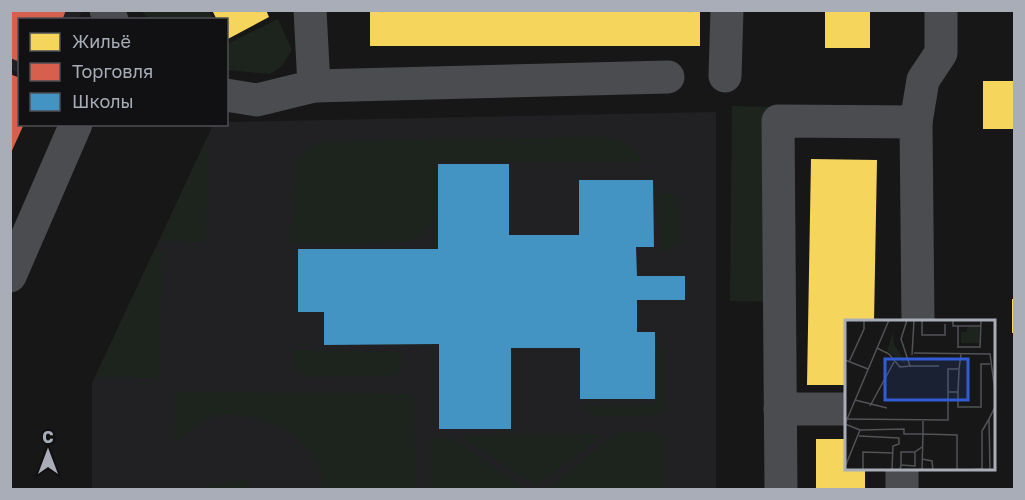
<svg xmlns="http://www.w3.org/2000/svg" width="1025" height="500" font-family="'Golos Text',sans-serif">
<rect width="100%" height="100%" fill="#171717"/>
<g fill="#212123">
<path d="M11,11H82L78,19L20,20L19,73L11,69Z"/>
<path d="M716,112V489H92V383L213,125L226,124L227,122Z"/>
</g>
<g fill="#1d241e">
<path d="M141,11H209L213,19H150Z"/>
<path d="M278,19L292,50L282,66L270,74L227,70V44Z"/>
<path d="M732,106L772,107L770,302L730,301Z"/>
<path d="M209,134L205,242L159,241Z"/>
<path d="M607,137L625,141L645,162H436C434,185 441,220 420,238C410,247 310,243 290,244L297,159L308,148L320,141Z"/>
<path d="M659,193L674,194L678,198L679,243L670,251L660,252Z"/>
<path d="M154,251H163L159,378L95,377Z"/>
<path d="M657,342L665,349V407L658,415L592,416L584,406L657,404Z"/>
<path d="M291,350L402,352L403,366L395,376L309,377C294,372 293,365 291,350Z"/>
<path d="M175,392L413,394L415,489H325C316,450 294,427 254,418C241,415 226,412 213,417C199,422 185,434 174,444Z"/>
<path d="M656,431L663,438V489H547L617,432Z"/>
<path d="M604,434L536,486L460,436Z"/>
<path d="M430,438H451L526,489H430Z"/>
<path d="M246,479L248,489H196Z"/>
</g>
<g fill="#f6d55c">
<path d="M212,10H266L269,17L226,40V20H217Z"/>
<rect x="370" y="10" width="330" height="36"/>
<rect x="825" y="10" width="45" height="38"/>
<rect x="983" y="81" width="31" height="48"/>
<path d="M811,159L877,160L874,322H846V385H807Z"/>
<rect x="1012" y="299" width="2" height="34"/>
<path d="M816,439H846V468H865V490H816Z"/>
</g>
<g fill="#d6604d">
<path d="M10,10H66L63,18L67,19L20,20V62L10,58Z"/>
<path d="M10,74L20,78V124H24L10,155Z"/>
</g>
<path fill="#4393c3" d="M438,164H509V235H579V180H653L654,247H636L637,276H685V300H637V332H655V399H580V348H511V429H439V344L324,345V312H298V249H438Z"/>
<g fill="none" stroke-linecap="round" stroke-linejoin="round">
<g stroke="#4b4c50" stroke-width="33">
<path d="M106,10L112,20"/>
<path d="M725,76L727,10"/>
<path d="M314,86L668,77"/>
<path d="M226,95L257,100L314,86L310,10"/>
<path d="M916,122L918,322"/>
<path d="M10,276L76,124"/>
<path d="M780,409H846"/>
<path d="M902,468V490"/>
<path d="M781,490L778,121L916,122L923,80L941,53V10"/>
</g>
</g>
<g transform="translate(845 320)">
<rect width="150" height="150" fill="#171717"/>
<path d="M122,7H134V23H116V12H121ZM48,11L49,24L62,45L42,31Z" fill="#1d241e"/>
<path fill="none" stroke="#515357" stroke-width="1.5" d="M77,0V15H100V4M108,0V6H136M113,6V27H135L136,0M32,28L44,34L55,47L65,46L56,19L62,0M69,33L145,34L150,71M67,35L69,0M0,40L23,49M4,42L19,9V0M65,46H94M103,72H113V87H136V44H145M113,72L114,50M10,80L42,88M25,86L49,42M0,99L103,100V49H114L116,34M78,101V114L112,115V150M0,104L44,0M0,104L15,110L0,147M15,110L59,109V114H78L77,150M14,116L54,118V124L48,126L47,150M77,139L87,141L88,150M56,145V132H70M18,150V132L48,133M55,150L56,145L70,146V132L77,127M122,150L137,149V111L144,99M145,150L144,99L150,87"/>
<path fill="#325cd3" fill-opacity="0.15" stroke="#325cd3" stroke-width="3" d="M40,39H123V80H40Z"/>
<rect width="150" height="150" fill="none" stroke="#a8adb8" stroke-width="3"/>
</g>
<rect width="1025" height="500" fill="none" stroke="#a8adb8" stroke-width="24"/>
<rect x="18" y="18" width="210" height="108" fill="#111113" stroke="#4d4f55" stroke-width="1.5"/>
<rect x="30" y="33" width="30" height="18" fill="#f6d55c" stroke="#4d4f55" stroke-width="1.5"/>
<text x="72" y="48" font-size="18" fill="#a8adb8">Жильё</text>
<rect x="30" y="63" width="30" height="18" fill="#d6604d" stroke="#4d4f55" stroke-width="1.5"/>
<text x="72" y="78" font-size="18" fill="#a8adb8">Торговля</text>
<rect x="30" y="93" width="30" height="18" fill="#4393c3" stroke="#4d4f55" stroke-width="1.5"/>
<text x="72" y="108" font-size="18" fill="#a8adb8">Школы</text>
<g transform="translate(48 452)" stroke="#111113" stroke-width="4.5" paint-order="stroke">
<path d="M0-4.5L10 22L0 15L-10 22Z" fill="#a8adb8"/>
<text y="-9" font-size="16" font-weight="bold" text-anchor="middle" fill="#a8adb8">С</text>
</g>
</svg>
